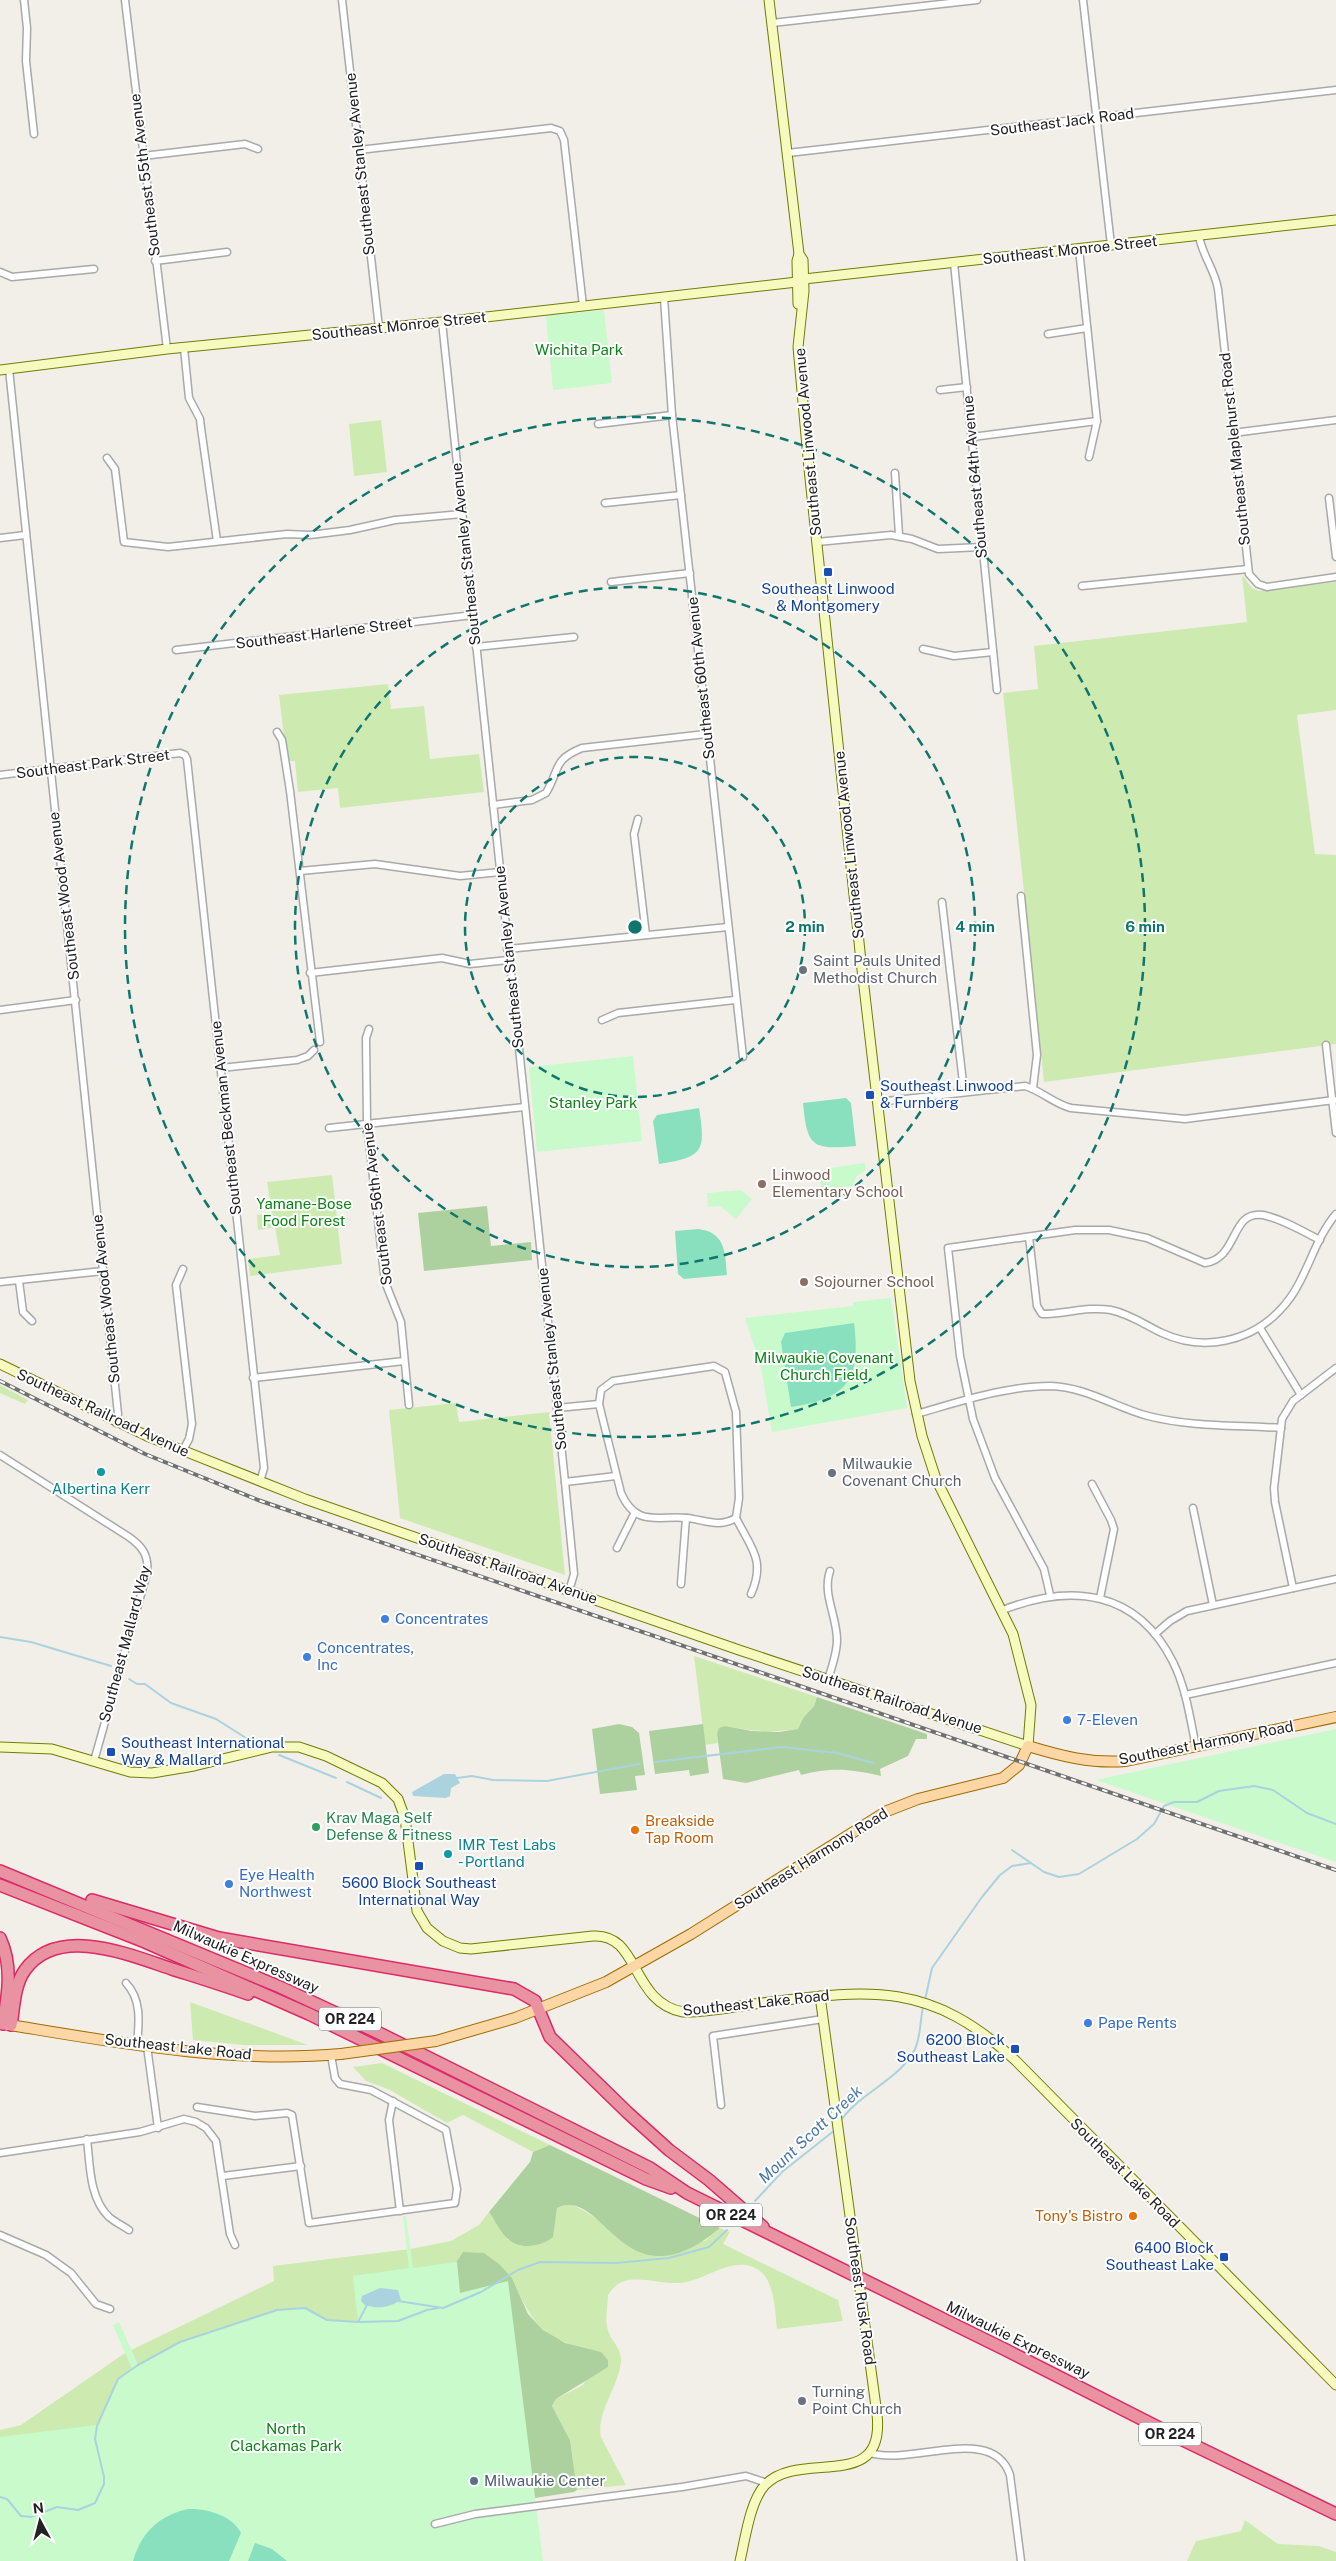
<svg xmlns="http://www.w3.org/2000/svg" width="1336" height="2561" font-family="'Public Sans',sans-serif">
<rect width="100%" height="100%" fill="#f2efe9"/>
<g fill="#cdebb0">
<path d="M381,420L387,472L354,476L349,424Z"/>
<path d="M1242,575L1252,588L1259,591L1336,582V710L1297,715L1315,854L1336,855V1044L1044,1082L1003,693L1038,689L1034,646L1247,622Z"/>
<path d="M388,684L391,709L424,706L430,759L479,754L484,792L340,808L338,788L298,792L295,761H287L279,695Z"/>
<path d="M332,1175L342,1264L250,1276L248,1259L280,1255L275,1227L258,1230L257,1215L272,1213L267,1182Z"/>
<path d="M0,1385L28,1400L25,1404L0,1393Z"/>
<path d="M456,1403L459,1422L549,1412L565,1575L400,1518L389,1410Z"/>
<path d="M694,1656L817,1697L814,1706L803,1718L798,1729C772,1733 750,1731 725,1726L717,1734L718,1743L705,1745Z"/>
<path d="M190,2002L308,2045H244L193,2040Z"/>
<path d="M382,2063L550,2145L533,2152L463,2115L447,2123L388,2089L366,2081L353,2067Z"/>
<path d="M570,2204C591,2212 605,2226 621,2241H705L720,2228L730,2232L723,2244L838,2300L843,2321L777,2329C775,2312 775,2283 760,2271C735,2252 705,2282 679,2283C663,2284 645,2278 629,2280C620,2281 613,2287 608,2295C608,2305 605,2317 607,2326C609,2340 622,2347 621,2362C618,2388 596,2413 601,2437L626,2485L577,2490L570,2440L552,2406L556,2399L583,2385L601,2352C544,2341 535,2329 512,2278L448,2275L0,2561V2430L21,2425L125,2353L274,2281L273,2266L410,2249L451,2241L479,2225L489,2212L508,2240L555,2221L557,2208Z"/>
<path d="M1245,2520L1278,2544L1319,2546L1336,2552V2561H1187L1196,2541L1241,2531Z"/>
</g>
<g fill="#add19e">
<path d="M487,1206L491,1246L531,1242L532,1260L424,1271L418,1213Z"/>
<path d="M817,1697L927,1734V1739H916L908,1756L880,1769L881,1776C850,1769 832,1767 801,1775L799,1770L746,1783L723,1779L717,1734L719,1728L725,1726L752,1731L779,1732L798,1729L803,1718L814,1706Z"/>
<path d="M619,1724L632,1727L639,1733L645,1775L635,1776L637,1790L600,1794L592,1729Z"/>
<path d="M703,1724L709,1773L690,1776L689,1770L655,1774L649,1731Z"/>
<path d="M550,2145L720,2228C623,2310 604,2184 557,2208L553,2237C541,2247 520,2250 508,2239C500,2232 495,2220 489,2212L530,2162L533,2152Z"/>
<path d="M463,2252L484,2253L499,2264L512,2278L528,2314L543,2330L565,2343L601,2352L608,2360V2367L556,2399L552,2406L570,2440L577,2490L574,2492L535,2498L533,2493L448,2275Z"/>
</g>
<g fill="#c8facc">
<path d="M604,310L612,383L553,390L546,316Z"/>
<path d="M633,1056L642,1141L537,1152L529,1067Z"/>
<path d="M865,1163L866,1170L857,1176L852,1186L821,1190L820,1175L823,1169Z"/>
<path d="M741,1190L752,1199L736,1219L720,1206L708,1207L707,1193Z"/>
<path d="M891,1298L907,1408L772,1432L761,1368L745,1318L853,1306V1302Z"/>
<path d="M1336,1729V1862L1096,1780Z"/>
<path d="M403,2216H406L413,2268L457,2262L460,2293L508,2281L543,2561H0V2437L97,2425L118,2379L132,2369L113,2325L119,2322L138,2365L180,2342L277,2310L305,2308L327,2320L358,2322L353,2276L409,2268Z"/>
</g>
<g fill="#88e0be">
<path d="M846,1098L851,1103L856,1146C812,1150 807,1147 803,1103Z"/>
<path d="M699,1108C706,1152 703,1157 659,1164L653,1121L657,1115Z"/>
<path d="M699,1229C726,1233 725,1253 727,1275L684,1279L678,1274L675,1231Z"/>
<path d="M854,1323C861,1380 848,1398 791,1407L781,1342L785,1333Z"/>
<path d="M188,2509C207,2508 233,2516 241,2533L229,2561H133C141,2533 159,2515 188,2509Z"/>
<path d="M255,2543L272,2549L287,2561H248Z"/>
</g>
<g fill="#aad3df">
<path d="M444,1774H455L460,1783L451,1788L450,1796L446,1798L413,1796L412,1792Z"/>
<path d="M380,2288L398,2290L401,2300C388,2308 379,2309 365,2305L361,2301L362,2296Z"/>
</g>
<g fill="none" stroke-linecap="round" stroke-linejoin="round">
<g stroke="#aad3df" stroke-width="2">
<path d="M0,1637L31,1642L111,1666"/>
<path d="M129,1679L137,1684H145L171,1703L216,1719L257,1745"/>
<path d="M279,1755L336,1778"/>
<path d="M655,1762L782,1747L837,1753L874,1763"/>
<path d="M457,1778L472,1776L493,1780L547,1781L639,1764"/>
<path d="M347,1782L381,1798"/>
<path d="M1012,1850L1044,1872L1059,1877L1079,1874L1137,1839L1154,1824L1164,1806L1174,1802H1197L1219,1791L1254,1786L1273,1790L1307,1813L1336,1824"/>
<path d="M925,2000L932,1968L982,1897L1000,1875L1012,1866L1031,1863"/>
<path d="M840,2122C857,2094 900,2080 915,2049C921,2035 920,2021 923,2007"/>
<path d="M755,2201L782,2172L835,2130"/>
<path d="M398,2301L443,2308L481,2292L518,2270L540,2262L616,2263L669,2258L709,2247L727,2230"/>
<path d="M358,2322L398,2321L427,2310L438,2308"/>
<path d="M0,2497L7,2499L21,2516L31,2517L57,2507L78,2510L95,2503L104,2484V2477L95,2439L97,2426L118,2379L138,2365L180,2342L277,2310L305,2308L327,2320L358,2322L367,2305"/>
</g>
<g stroke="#a9a9a9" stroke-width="9">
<g id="street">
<path d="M24,0L27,28L26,61L34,134"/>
<path d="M125,0L167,349"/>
<path d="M342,0L379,328"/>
<path d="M1083,0L1111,245"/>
<path d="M772,23L977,0"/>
<path d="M359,150L551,128L560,131L564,140L583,306"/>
<path d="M788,153L1336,90"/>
<path d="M143,156L245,144L258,149"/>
<path d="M1199,236C1202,255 1215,270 1218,289L1249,574L1258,584L1267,587L1336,577"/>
<path d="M1079,249L1097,421L1089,457"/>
<path d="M155,261L227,252"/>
<path d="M954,263L997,690"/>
<path d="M0,272L12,277L94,269"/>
<path d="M664,298L672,415L743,1057"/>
<path d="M442,322L565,1482L574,1574L569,1591"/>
<path d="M1048,334L1087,328"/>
<path d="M184,348L189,398L200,419L201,428L217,541"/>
<path d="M9,369L118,1414L116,1423"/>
<path d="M940,390L967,387"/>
<path d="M598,424L672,415"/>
<path d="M1233,433L1336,420"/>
<path d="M972,437L1097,421"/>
<path d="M107,458L115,469L124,542L168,547L287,534L310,535L350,530L395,520L462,514"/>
<path d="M895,473L899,535"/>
<path d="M1329,498L1336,557"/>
<path d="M605,503L681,495"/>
<path d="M0,538L25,535"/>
<path d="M817,542L891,535L912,539L938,549L982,547"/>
<path d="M611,582L690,573"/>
<path d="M1082,586L1248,569"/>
<path d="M476,647L574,637"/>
<path d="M923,649L954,656L993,652"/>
<path d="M176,650L473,615"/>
<path d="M277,732L282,740L290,791L320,1042"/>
<path d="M0,775L180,753L185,755L187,759L264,1468L260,1482"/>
<path d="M493,805L532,800L546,793C560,770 552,760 582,748L706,734"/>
<path d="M638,819L634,834L646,935"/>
<path d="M300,871L375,864L460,876L500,872"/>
<path d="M1021,896L1037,1055L1033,1088"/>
<path d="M942,902L964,1091"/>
<path d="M507,949L728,927"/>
<path d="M310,973L442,958L470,964L508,960"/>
<path d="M0,1010L76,1000"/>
<path d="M602,1020L618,1013L735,1000"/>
<path d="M369,1029L366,1038L367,1124L385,1282L401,1322L409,1405"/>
<path d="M1326,1045L1336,1133"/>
<path d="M221,1068L297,1060L308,1056L314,1050"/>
<path d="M877,1102L1025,1086C1042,1091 1054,1104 1071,1108L1185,1119L1334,1100"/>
<path d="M329,1128L525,1107"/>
<path d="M1029,1237L1037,1306L1042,1314C1065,1314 1088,1306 1111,1310C1130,1314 1145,1325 1162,1333C1203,1352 1251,1342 1281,1309C1307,1282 1312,1242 1336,1214"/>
<path d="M19,1281L23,1312L32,1321"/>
<path d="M0,1282L103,1271"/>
<path d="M1260,1328L1301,1395"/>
<path d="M714,1366L725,1372L736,1412L739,1498L736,1518C719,1528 705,1520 687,1518C659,1515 636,1528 621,1493L599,1404L601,1390L613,1381Z"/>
<path d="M253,1378L404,1361"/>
<path d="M557,1408L599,1404"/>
<path d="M916,1414C959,1402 1005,1386 1050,1386C1087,1387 1114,1407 1148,1416C1191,1427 1237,1425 1281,1428"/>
<path d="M182,1452L189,1439L192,1424L176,1285L183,1269"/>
<path d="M0,1455L129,1537C143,1547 149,1556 147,1573L94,1761"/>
<path d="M565,1482L616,1476"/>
<path d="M1092,1484L1111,1520L1114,1529L1100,1598"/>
<path d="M1193,1508L1213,1605"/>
<path d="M736,1518C751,1548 766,1560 751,1594"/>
<path d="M617,1548L635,1512"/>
<path d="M681,1584L686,1518"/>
<path d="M1293,1588L1275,1502L1274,1488L1282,1419L1293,1401L1336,1368"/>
<path d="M1050,1595L1044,1569L995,1478L973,1419L960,1356L948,1248L1075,1230H1109L1147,1238L1205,1263C1239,1258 1230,1210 1263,1215C1282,1219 1302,1231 1320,1240"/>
<path d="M1003,1610C1071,1583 1137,1590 1173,1662C1186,1688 1190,1718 1196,1747"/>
<path d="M1155,1634L1170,1621L1187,1611L1336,1579"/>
<path d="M828,1679C832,1667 837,1653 837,1640C837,1616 822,1594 830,1571"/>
<path d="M1185,1695L1336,1663"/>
<path d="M126,1983C142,2000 139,2023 137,2044"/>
<path d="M147,2046L158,2128"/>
<path d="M393,2101L389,2120L400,2211"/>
<path d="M721,2105L713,2036L823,2019"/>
<path d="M197,2107L255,2116L287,2113L292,2115L309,2223L455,2203L457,2189L446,2130L371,2090L340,2084L335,2078L331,2055"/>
<path d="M87,2139C90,2164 89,2198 109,2217C115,2222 123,2226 129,2230"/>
<path d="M0,2153L140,2132L184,2119L196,2122L206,2128L216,2141L230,2234L235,2245"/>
<path d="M223,2176L301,2166"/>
<path d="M0,2235L46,2255L71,2273L96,2304L110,2309"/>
<path d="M870,2453C913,2466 993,2423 1010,2475L1021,2561"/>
<path d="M435,2524L475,2514L682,2487L746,2476L767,2483"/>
</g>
</g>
<g stroke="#707d05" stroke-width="11">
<g id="secondary">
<path d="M804,279L1336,220"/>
<path d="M798,304L797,261L799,254"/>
<path d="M0,370L167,349L442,322L797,282"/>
<path d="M0,1364L149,1437L305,1499L739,1650L1028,1746L1031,1705L1013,1634L936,1479L922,1436L910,1381L861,961L809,469L798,347L804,291L803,260L799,254L769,0"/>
<path d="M0,1747L52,1749L130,1772L152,1773L194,1766L272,1747H299L326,1756L382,1783L398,1799L405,1818L417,1911L427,1928L443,1941L460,1948L471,1949L593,1936C640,1933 630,2002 683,2012C706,2013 731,2007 754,2004C866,1990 927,1978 1016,2061L1336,2385"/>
<path d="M740,2561C745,2540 750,2501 765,2485C800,2448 886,2495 877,2414L820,1996"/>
</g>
</g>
<g stroke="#a06b00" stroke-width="12">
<g id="primary">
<path d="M4,2024C114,2042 228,2064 341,2054"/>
<path d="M436,2041L515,2018L606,1982L691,1934L887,1811L918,1799L1003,1778L1019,1765L1028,1746C1061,1756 1091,1764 1126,1761L1336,1717"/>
</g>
</g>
<g stroke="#dc2a67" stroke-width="14">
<g id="highway">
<path d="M0,1871L280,1987L381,2034L650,2168L687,2193L1006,2350L1183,2440L1336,2514"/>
<path d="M0,1885L145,1942L309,2014L646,2179L671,2188"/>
<path d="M92,1900L219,1938L514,1989L535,2001L550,2037L628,2113L669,2150L709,2180L763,2227"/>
<path d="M0,1938C13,1966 8,1994 3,2024"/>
<path d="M11,2025C14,2008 14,1985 25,1970C58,1924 130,1955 172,1969C197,1977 223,1985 248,1994"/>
</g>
</g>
<use href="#street" stroke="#fff" stroke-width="6"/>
<use href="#secondary" stroke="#f7fabf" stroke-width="9"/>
<use href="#primary" stroke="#fcd6a4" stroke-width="10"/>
<use href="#highway" stroke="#e892a2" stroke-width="11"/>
<g stroke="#707070" stroke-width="4">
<path id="rail" d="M0,1381L145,1454L258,1500L1336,1870"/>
</g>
<use href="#rail" stroke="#fff" stroke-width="2" stroke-dasharray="5.5" stroke-linecap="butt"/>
<g stroke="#a06b00" stroke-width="12" stroke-linecap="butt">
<path id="primary-bridge" d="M341,2054L436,2041"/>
</g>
<use href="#primary-bridge" stroke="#fcd6a4" stroke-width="10"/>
</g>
<g fill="none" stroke="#0f766e" stroke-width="2.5" stroke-dasharray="9 6">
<circle cx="635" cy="927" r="170"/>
<circle cx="635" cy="927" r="340"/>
<circle cx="635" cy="927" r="510"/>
</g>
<g fill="#1a4fb4" stroke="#fff" stroke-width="2">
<rect x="823" y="567" width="10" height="10" rx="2.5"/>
<rect x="865" y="1090" width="10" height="10" rx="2.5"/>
<rect x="106" y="1747" width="10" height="10" rx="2.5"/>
<rect x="414" y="1861" width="10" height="10" rx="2.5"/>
<rect x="1010" y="2044" width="10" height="10" rx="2.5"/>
<rect x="1219" y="2252" width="10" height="10" rx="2.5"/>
</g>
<g fill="#6b7280" stroke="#fff" stroke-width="2">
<circle cx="803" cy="970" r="5"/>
<circle cx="832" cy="1473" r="5"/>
<circle cx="802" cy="2401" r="5"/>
</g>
<g fill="#8d6e63" stroke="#fff" stroke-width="2">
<circle cx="762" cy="1184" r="5"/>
<circle cx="804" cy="1282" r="5"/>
</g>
<g fill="#0f9aa8" stroke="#fff" stroke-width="2">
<circle cx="101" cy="1472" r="5"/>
<circle cx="448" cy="1854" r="5"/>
</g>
<g fill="#3f7fe0" stroke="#fff" stroke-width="2">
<circle cx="385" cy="1619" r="5"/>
<circle cx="307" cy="1657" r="5"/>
<circle cx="1067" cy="1720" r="5"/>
<circle cx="229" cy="1884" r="5"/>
<circle cx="1088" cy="2023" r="5"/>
</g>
<circle fill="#2e9e5b" stroke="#fff" stroke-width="2" cx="316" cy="1827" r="5"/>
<g fill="#e8710a" stroke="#fff" stroke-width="2">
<circle cx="635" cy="1830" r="5"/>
<circle cx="1133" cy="2216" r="5"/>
</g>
<circle fill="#5c6f8a" stroke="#fff" stroke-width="2" cx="474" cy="2481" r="5"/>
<g text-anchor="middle" stroke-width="4" stroke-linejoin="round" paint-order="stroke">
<g fill="#fff" stroke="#646464" stroke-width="1">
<rect x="319" y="2007.5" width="62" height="23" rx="4"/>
<rect x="700" y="2203.5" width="62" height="23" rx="4"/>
<rect x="1139" y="2422.5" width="62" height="23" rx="4"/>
</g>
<g font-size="14" font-weight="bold" fill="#222">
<text x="350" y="2024">OR 224</text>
<text x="731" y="2220">OR 224</text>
<text x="1170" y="2439">OR 224</text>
</g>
<g font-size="15" fill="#222" stroke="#fff">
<text transform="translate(1062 122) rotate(-7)" y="5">Southeast Jack Road</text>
<text transform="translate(360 164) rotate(-96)" y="5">Southeast Stanley Avenue</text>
<text transform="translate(145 175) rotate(-97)" y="5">Southeast 55th Avenue</text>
<text transform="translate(1070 250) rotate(-6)" y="5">Southeast Monroe Street</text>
<text transform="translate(399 326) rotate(-6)" y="5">Southeast Monroe Street</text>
<text transform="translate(808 442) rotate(-95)" y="5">Southeast Linwood Avenue</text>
<text transform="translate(1235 449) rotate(-96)" y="5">Southeast Maplehurst Road</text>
<text transform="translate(975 477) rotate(-95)" y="5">Southeast 64th Avenue</text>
<text transform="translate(466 554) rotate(-96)" y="5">Southeast Stanley Avenue</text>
<text transform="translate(324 633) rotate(-7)" y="5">Southeast Harlene Street</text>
<text transform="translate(701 678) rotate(-96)" y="5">Southeast 60th Avenue</text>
<text transform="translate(93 764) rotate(-7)" y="5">Southeast Park Street</text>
<text transform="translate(849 845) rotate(-96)" y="5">Southeast Linwood Avenue</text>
<text transform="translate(64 896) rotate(-97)" y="5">Southeast Wood Avenue</text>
<text transform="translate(509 957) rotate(-96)" y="5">Southeast Stanley Avenue</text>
<text transform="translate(226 1118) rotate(-96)" y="5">Southeast Beckman Avenue</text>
<text transform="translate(377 1204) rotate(-97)" y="5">Southeast 56th Avenue</text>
<text transform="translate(106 1299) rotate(-96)" y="5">Southeast Wood Avenue</text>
<text transform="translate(552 1359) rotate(-96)" y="5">Southeast Stanley Avenue</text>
<text transform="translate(103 1413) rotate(25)" y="5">Southeast Railroad Avenue</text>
<text transform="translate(508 1569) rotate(19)" y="5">Southeast Railroad Avenue</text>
<text transform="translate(125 1644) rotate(-75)" y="5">Southeast Mallard Way</text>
<text transform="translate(892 1700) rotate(18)" y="5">Southeast Railroad Avenue</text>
<text transform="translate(1206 1743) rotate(-11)" y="5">Southeast Harmony Road</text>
<text transform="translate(811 1859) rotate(-32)" y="5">Southeast Harmony Road</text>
<text transform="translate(246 1957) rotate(24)" y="5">Milwaukie Expressway</text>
<text transform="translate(756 2003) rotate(-6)" y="5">Southeast Lake Road</text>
<text transform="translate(178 2047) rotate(6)" y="5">Southeast Lake Road</text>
<text transform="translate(1125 2173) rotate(45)" y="5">Southeast Lake Road</text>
<text transform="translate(860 2291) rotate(82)" y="5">Southeast Rusk Road</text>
<text transform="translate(1018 2340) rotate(26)" y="5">Milwaukie Expressway</text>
</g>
<g font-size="15" fill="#0c8416" stroke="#fff">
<text x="579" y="355">Wichita Park</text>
<text x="593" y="1108">Stanley Park</text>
<text x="304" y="1209">Yamane-Bose<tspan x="304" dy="17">Food Forest</tspan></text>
<text x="824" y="1363">Milwaukie Covenant<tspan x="824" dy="17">Church Field</tspan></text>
<text x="286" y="2434">North<tspan x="286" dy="17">Clackamas Park</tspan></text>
</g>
<g font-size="15" fill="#164399" stroke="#fff">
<text x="828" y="594">Southeast Linwood<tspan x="828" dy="17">&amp; Montgomery</tspan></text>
<text x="880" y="1091" text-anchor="start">Southeast Linwood<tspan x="880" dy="17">&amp; Furnberg</tspan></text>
<text x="121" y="1748" text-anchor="start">Southeast International<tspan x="121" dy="17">Way &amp; Mallard</tspan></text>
<text x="419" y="1888">5600 Block Southeast<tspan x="419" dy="17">International Way</tspan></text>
<text x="1005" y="2045" text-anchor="end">6200 Block<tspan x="1005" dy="17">Southeast Lake</tspan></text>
<text x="1214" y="2253" text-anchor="end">6400 Block<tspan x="1214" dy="17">Southeast Lake</tspan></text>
</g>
<g font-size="15" fill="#5b616d" stroke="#fff" text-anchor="start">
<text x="813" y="966">Saint Pauls United<tspan x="813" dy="17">Methodist Church</tspan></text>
<text x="842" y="1469">Milwaukie<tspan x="842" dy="17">Covenant Church</tspan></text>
<text x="812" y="2397">Turning<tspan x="812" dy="17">Point Church</tspan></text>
</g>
<g font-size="15" fill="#785e54" stroke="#fff" text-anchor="start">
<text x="772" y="1180">Linwood<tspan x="772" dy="17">Elementary School</tspan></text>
<text x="814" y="1287">Sojourner School</text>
</g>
<g font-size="15" fill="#0d838f" stroke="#fff">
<text x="101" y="1494">Albertina Kerr</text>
<text x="458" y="1850" text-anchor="start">IMR Test Labs<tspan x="458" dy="17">- Portland</tspan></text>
</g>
<g font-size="15" fill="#366cbe" stroke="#fff" text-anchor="start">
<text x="395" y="1624">Concentrates</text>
<text x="317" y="1653">Concentrates,<tspan x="317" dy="17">Inc</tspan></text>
<text x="1077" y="1725">7-Eleven</text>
<text x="239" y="1880">Eye Health<tspan x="239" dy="17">Northwest</tspan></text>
<text x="1098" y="2028">Pape Rents</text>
</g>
<g font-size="15" fill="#27864d" stroke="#fff" text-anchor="start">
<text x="326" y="1823">Krav Maga Self<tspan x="326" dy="17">Defense &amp; Fitness</tspan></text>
</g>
<g font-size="15" fill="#c56008" stroke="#fff" text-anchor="start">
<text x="645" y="1826">Breakside<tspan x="645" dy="17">Tap Room</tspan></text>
<text x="1123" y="2221" text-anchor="end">Tony's Bistro</text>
</g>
<g font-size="15" fill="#4e5e75" stroke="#fff" text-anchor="start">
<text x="484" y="2486">Milwaukie Center</text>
</g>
<g font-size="16" font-style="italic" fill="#4a7aab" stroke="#fff">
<text transform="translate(810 2134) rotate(-43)" y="6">Mount Scott Creek</text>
</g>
</g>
<circle cx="635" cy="927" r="8" fill="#0f766e" stroke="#fff" stroke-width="2.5"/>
<g font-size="15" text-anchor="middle" font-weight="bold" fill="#0f766e" stroke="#fff" stroke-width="4" stroke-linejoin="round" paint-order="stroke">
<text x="805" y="932">2 min</text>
<text x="975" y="932">4 min</text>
<text x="1145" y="932">6 min</text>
</g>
<g transform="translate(40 2521) rotate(353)" stroke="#ffffff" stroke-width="4" paint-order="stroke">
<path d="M0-4L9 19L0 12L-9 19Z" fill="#222222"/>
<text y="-8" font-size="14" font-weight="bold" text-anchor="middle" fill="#222222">N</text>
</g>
</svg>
